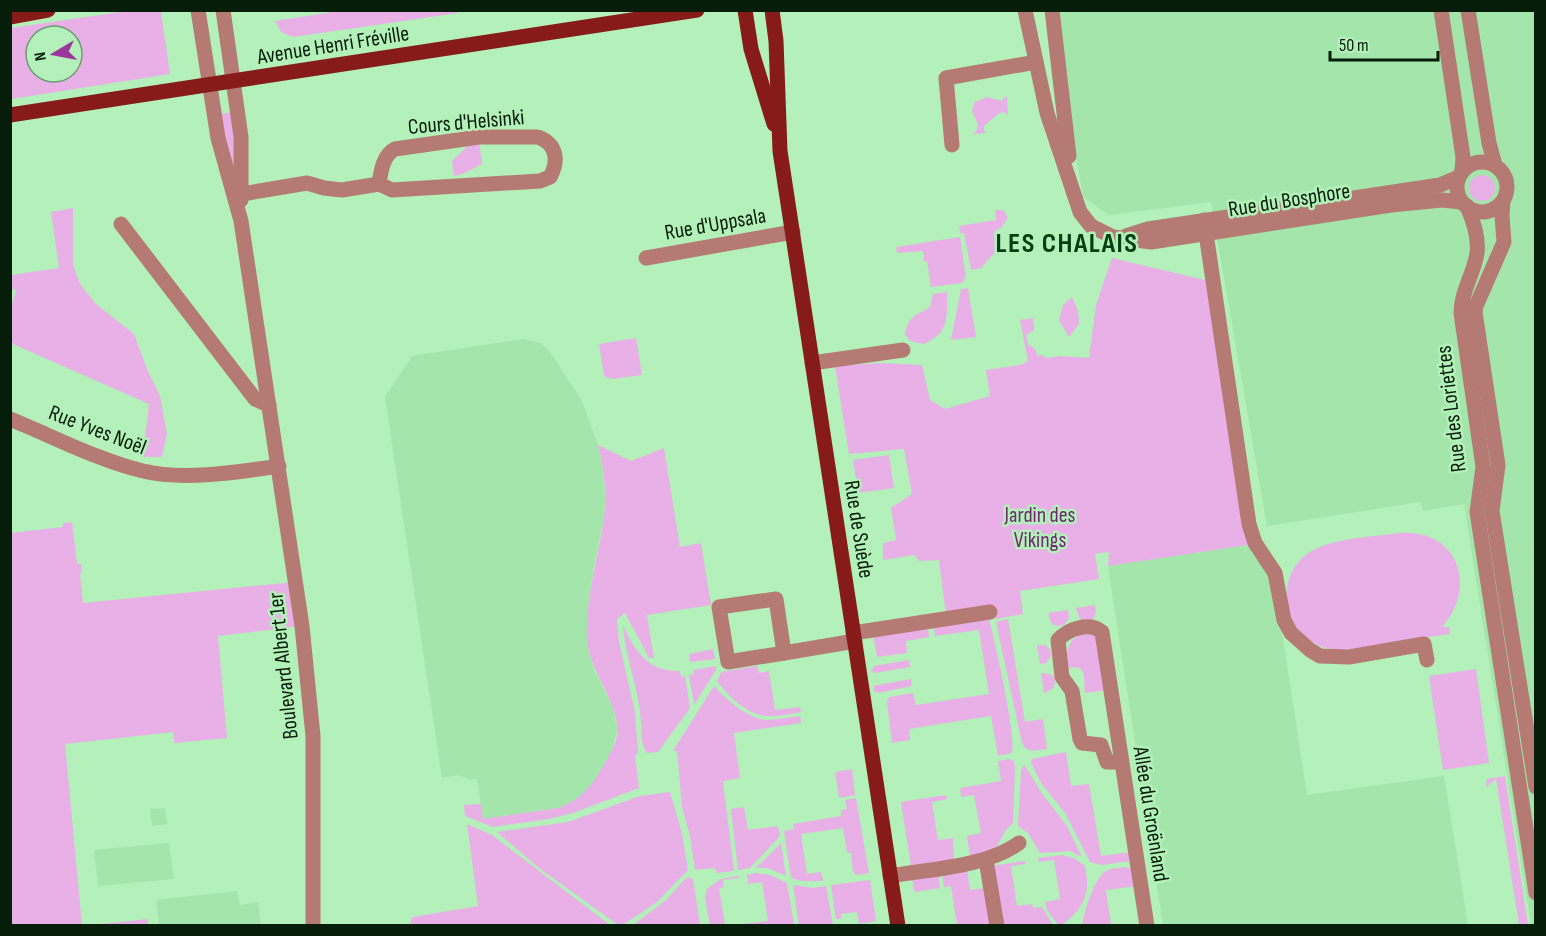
<svg xmlns="http://www.w3.org/2000/svg" width="1546" height="936" font-family="'Sofia Sans Condensed',sans-serif">
<rect width="100%" height="100%" fill="#b4f0b9"/>
<g fill="#a3e5aa">
<path d="M1050,11H1535V925H1531L1464,504L1423,511L1420,502L1267,526L1211,202L1109,215L1083,197Z"/>
<path d="M523,339L541,343L550,352L582,401L598,445L602,461L605,496L604,518L594,565L588,606V649L594,670L613,707L617,729L613,748L600,773L594,783L578,799L558,808L483,819L477,779L469,780L459,775L442,778L385,397L412,356Z"/>
<path d="M1248,545L1252,554L1274,580L1307,795L1444,776L1468,925H1163L1108,566Z"/>
<path d="M165,808L167,824L152,826L150,809Z"/>
<path d="M169,843L174,879L98,886L94,850Z"/>
<path d="M237,891L240,905L258,902L261,925H159L156,900Z"/>
</g>
<g fill="#e9b0e8" fill-rule="evenodd">
<path d="M345,10H457L458,13L293,37L281,32L275,21Z"/>
<path d="M127,11H161L170,74L11,99V28ZM36,36H72V72H36Z"/>
<path d="M1007,96L1008,116L1004,112L998,114L984,126V131L987,133L973,134C983,127 974,119 972,110L975,102L987,97L1001,101Z"/>
<path d="M233,112L235,140L234,168L225,137L221,114Z"/>
<path d="M473,141H479L482,164L465,173L454,176L452,161Z"/>
<circle cx="1482" cy="188" r="13"/>
<path d="M73,208V265L80,284L96,304L134,334L147,369L160,396L167,434L162,457H143L149,404L13,344L11,339V307L16,291L11,288V275L59,268L51,212Z"/>
<path d="M995,210H1003L1008,217L1002,227L994,232L997,250L981,268L971,270L964,233H960L959,226L996,220Z"/>
<path d="M960,237L966,277L962,283L931,287L927,261L924,262L923,251L897,253L896,247Z"/>
<path d="M1112,258L1209,281L1248,545L1108,566L1109,552L1095,554L1099,579L1020,591L1023,614L996,619L994,608L946,615L939,560L919,561L915,555L883,560V543L896,540L891,508L912,494L904,449L849,454L835,366L882,363L922,365L930,400L945,409L990,396L986,370L1020,365L1028,361L1020,320L1033,318L1034,330L1026,335L1028,344L1036,350L1037,356L1042,355L1047,358L1060,356L1089,358L1096,305Z"/>
<path d="M968,288L976,337L951,340L960,294L961,289Z"/>
<path d="M947,292C947,317 950,332 924,344L910,341L905,334C908,316 917,315 930,307L933,294Z"/>
<path d="M1072,297L1078,311L1079,324L1069,337L1059,321L1063,305Z"/>
<path d="M636,338L642,375L612,379L604,376L599,344Z"/>
<path d="M598,445L631,461L664,448L680,547L701,543L711,605L647,615L654,658H649L625,613L617,619L619,642L635,712L638,754L635,755L639,788L573,813L549,819L493,827L465,816L464,805L481,804L483,819L558,808C583,799 594,783 606,761C609,754 614,748 616,740C624,706 590,676 587,640C585,598 598,559 604,518C607,493 604,468 598,445Z"/>
<path d="M889,455L894,488L858,493L853,460Z"/>
<path d="M72,522L77,564H81L82,573L80,574L83,603L295,582L302,626L218,636L227,738L174,743L173,732L65,744L82,925H11L10,533L63,527V523Z"/>
<path d="M1399,533C1457,528 1479,586 1442,627H1449L1450,634C1426,637 1402,641 1377,645C1361,647 1344,652 1327,648C1284,638 1271,577 1310,552C1332,538 1372,537 1399,533Z"/>
<path d="M1095,605L1096,612L1093,620L1083,621L1080,620L1076,608Z"/>
<path d="M1068,610L1069,618L1064,625L1057,626L1051,623L1048,613Z"/>
<path d="M988,616C994,635 1017,739 1012,753L998,756L991,716L909,729L910,740L892,743L887,702L889,697L913,693L916,705L989,694L979,630L935,636L934,626Z"/>
<path d="M1008,619L1025,722L1043,719L1047,749C1037,750 1027,754 1022,743L996,622Z"/>
<path d="M623,625C635,651 648,672 680,671L681,677L685,676L690,708L658,752L647,753C640,744 642,733 641,722C639,688 625,658 623,625Z"/>
<path d="M928,628L929,637L906,641L907,653L877,657L873,634Z"/>
<path d="M1082,634L1094,635L1098,638L1108,690L1085,693C1084,687 1086,671 1079,668C1076,667 1072,668 1068,667C1067,651 1066,641 1082,634Z"/>
<path d="M1037,645H1045L1050,649L1051,656L1046,663L1040,664Z"/>
<path d="M713,649L715,659L690,662L689,654Z"/>
<path d="M909,660L910,667L875,673L871,671L874,666Z"/>
<path d="M716,666V670L694,705L689,675H693L694,670Z"/>
<path d="M757,666L759,673L769,671L775,710L800,707L801,712C790,714 778,717 767,716C747,715 728,696 717,681L721,672Z"/>
<path d="M1476,669L1489,763L1443,770L1429,676Z"/>
<path d="M1041,673L1050,674L1055,678L1054,688L1044,693Z"/>
<path d="M911,679L912,686L878,693L873,690L874,686L877,685Z"/>
<path d="M714,686C727,700 747,718 766,720C777,720 789,717 800,716L801,723L734,733L740,778L723,781L734,871L717,873L715,868L695,870L690,836L682,807L677,751H673Z"/>
<path d="M1066,752L1071,786L1089,784L1101,856L1131,852L1130,861L1102,865L1090,862L1065,813L1041,783L1031,763L1032,759Z"/>
<path d="M1009,759L1014,761L1015,768L1013,823L1006,830L994,851L970,857L967,836L981,833L974,795L961,797L960,788L1001,781L998,761Z"/>
<path d="M1024,764L1041,792L1067,826L1082,857L1070,851L1040,853L1028,833L1018,826L1021,771Z"/>
<path d="M852,769L855,795L839,798L835,772Z"/>
<path d="M1505,776L1528,925H1519L1496,779L1486,787L1487,779Z"/>
<path d="M670,792L682,833L688,870L657,902L623,925H618L539,868L497,832L568,822L640,796Z"/>
<path d="M946,795L947,799L932,802L938,840L953,838L954,860L911,866L901,802Z"/>
<path d="M856,798L869,873L857,875L853,872L851,853L847,852L843,828L801,834L807,874L821,872L823,881H801L791,878L784,831L794,829L793,824L841,816V810L847,809L845,800Z"/>
<path d="M744,807L748,830L778,826L780,836L750,868L738,870L731,809Z"/>
<path d="M467,824L492,835L610,925H410L412,917L478,906Z"/>
<path d="M781,843L786,876L768,868H756Z"/>
<path d="M1062,855L1074,858L1085,866C1091,894 1084,908 1062,925H1058L1047,910L1045,902L1060,899L1054,860L1039,862L1038,858Z"/>
<path d="M1025,861V864L1011,866L1017,906L1032,904L1033,908L1042,907L1053,925H1001L991,866Z"/>
<path d="M1125,867L1132,869L1137,886L1106,890L1111,925L1082,926C1084,912 1094,878 1106,871C1111,868 1119,868 1125,867Z"/>
<path d="M967,869L970,890L985,888L991,925H957L951,886L944,887L942,873Z"/>
<path d="M756,873L770,875L787,883L794,925H736L768,921L762,882L748,884L747,875Z"/>
<path d="M938,873L940,888L914,892L912,877Z"/>
<path d="M739,876V878L723,880L724,887L719,888L725,925H710L705,899L707,889L721,879Z"/>
<path d="M687,877L693,879L700,925H633L666,900Z"/>
<path d="M870,880L876,921L859,924L857,912L841,914V919H836L831,885Z"/>
<path d="M793,885L813,888L826,886L833,925H799Z"/>
<path d="M148,919V925H92Z"/>
</g>
<g fill="none" stroke-linecap="round" stroke-linejoin="round">
<g stroke="#b57a73" stroke-width="15">
<path d="M198,10L218,138L241,221L302,626L313,736V926"/>
<path d="M223,10L241,137V200"/>
<path d="M1025,10L1047,113L1080,212L1091,226L1113,237L1151,242L1391,205L1442,200L1462,202"/>
<path d="M1052,10L1069,156"/>
<path d="M1441,10L1463,157L1462,172"/>
<path d="M1468,10L1489,143L1495,165"/>
<path d="M952,145L946,78L1036,62"/>
<circle cx="1482" cy="187" r="25"/>
<path d="M242,194L307,183L324,188L342,190L379,184C381,171 383,155 395,149L479,137H538C557,144 559,161 550,177L540,181L392,190L379,184"/>
<path d="M1503,201L1502,216L1504,242L1476,306L1475,312L1498,465L1492,511L1536,787"/>
<path d="M1467,206C1473,220 1479,238 1477,253C1474,274 1461,291 1461,313L1483,467L1477,512L1536,893"/>
<path d="M1204,220L1249,524L1255,543L1275,573L1284,620L1291,633L1310,650L1320,656L1349,657L1424,644L1427,660"/>
<path d="M121,224L255,399L269,405"/>
<path d="M1126,236L1148,229L1440,185L1459,177"/>
<path d="M646,258L793,232"/>
<path d="M812,363L903,350"/>
<path d="M10,419C52,436 100,461 143,471C184,481 238,472 279,466"/>
<path d="M776,599L784,653L728,662L719,607Z"/>
<path d="M853,633L990,612"/>
<path d="M784,653L855,641"/>
<path d="M1122,762H1107L1101,745L1082,743L1080,739L1072,691L1062,677L1058,640C1068,629 1090,621 1102,632L1147,926"/>
<path d="M986,860L997,926"/>
<path d="M890,876C930,869 986,867 1019,843"/>
</g>
<g stroke="#861b1a" stroke-width="15">
<path d="M745,10L751,49L774,124"/>
<path d="M772,10L776,41L780,151L898,926"/>
<path d="M10,17L48,10"/>
<path d="M10,115L697,10"/>
</g>
</g>
<g text-anchor="middle" stroke-width="5" stroke-linejoin="round" paint-order="stroke">
<g font-size="22" fill="#061d09" stroke="#b4f0b9">
<text transform="translate(333 44) rotate(-9)" y="8">Avenue Henri Fréville</text>
<text transform="translate(466 121) rotate(-5)" y="8">Cours d'Helsinki</text>
<text transform="translate(1289 199) rotate(-9)" y="8">Rue du Bosphore</text>
<text transform="translate(715 223) rotate(-10)" y="8">Rue d'Uppsala</text>
<text transform="translate(1450 409) rotate(-97)" y="8">Rue des Loriettes</text>
<text transform="translate(98 429) rotate(21)" y="8">Rue Yves Noël</text>
<text transform="translate(860 529) rotate(81)" y="8">Rue de Suède</text>
<text transform="translate(282 666) rotate(-96)" y="8">Boulevard Albert 1er</text>
<text transform="translate(1152 814) rotate(81)" y="8">Allée du Groënland</text>
</g>
<g font-size="22" fill="#702971" stroke="#b4f0b9">
<text x="1040" y="522">Jardin des<tspan x="1040" dy="25">Vikings</tspan></text>
</g>
<g font-size="28" font-weight="bold" letter-spacing="1.5" fill="#024013" stroke="#b4f0b9">
<text x="1067" y="252">LES CHALAIS</text>
</g>
</g>
<rect width="1546" height="936" fill="none" stroke="#061d09" stroke-width="24"/>
<g transform="translate(54 54) rotate(260)"><circle r="28" fill="#b4f0b9" stroke="#6e9c73" stroke-width="1.5"/>
<path d="M0-4.5L10 22L0 15L-10 22Z" fill="#9b379d"/>
<text y="-9" font-size="16" font-weight="bold" text-anchor="middle" fill="#061d09">N</text>
</g>
<path d="M1330 51v9h108v-9" fill="none" stroke="#061d09" stroke-width="3"/>
<text x="1339" y="51" font-size="18" fill="#061d09" stroke="#b4f0b9" stroke-width="4.5" paint-order="stroke">50 m</text>
</svg>
